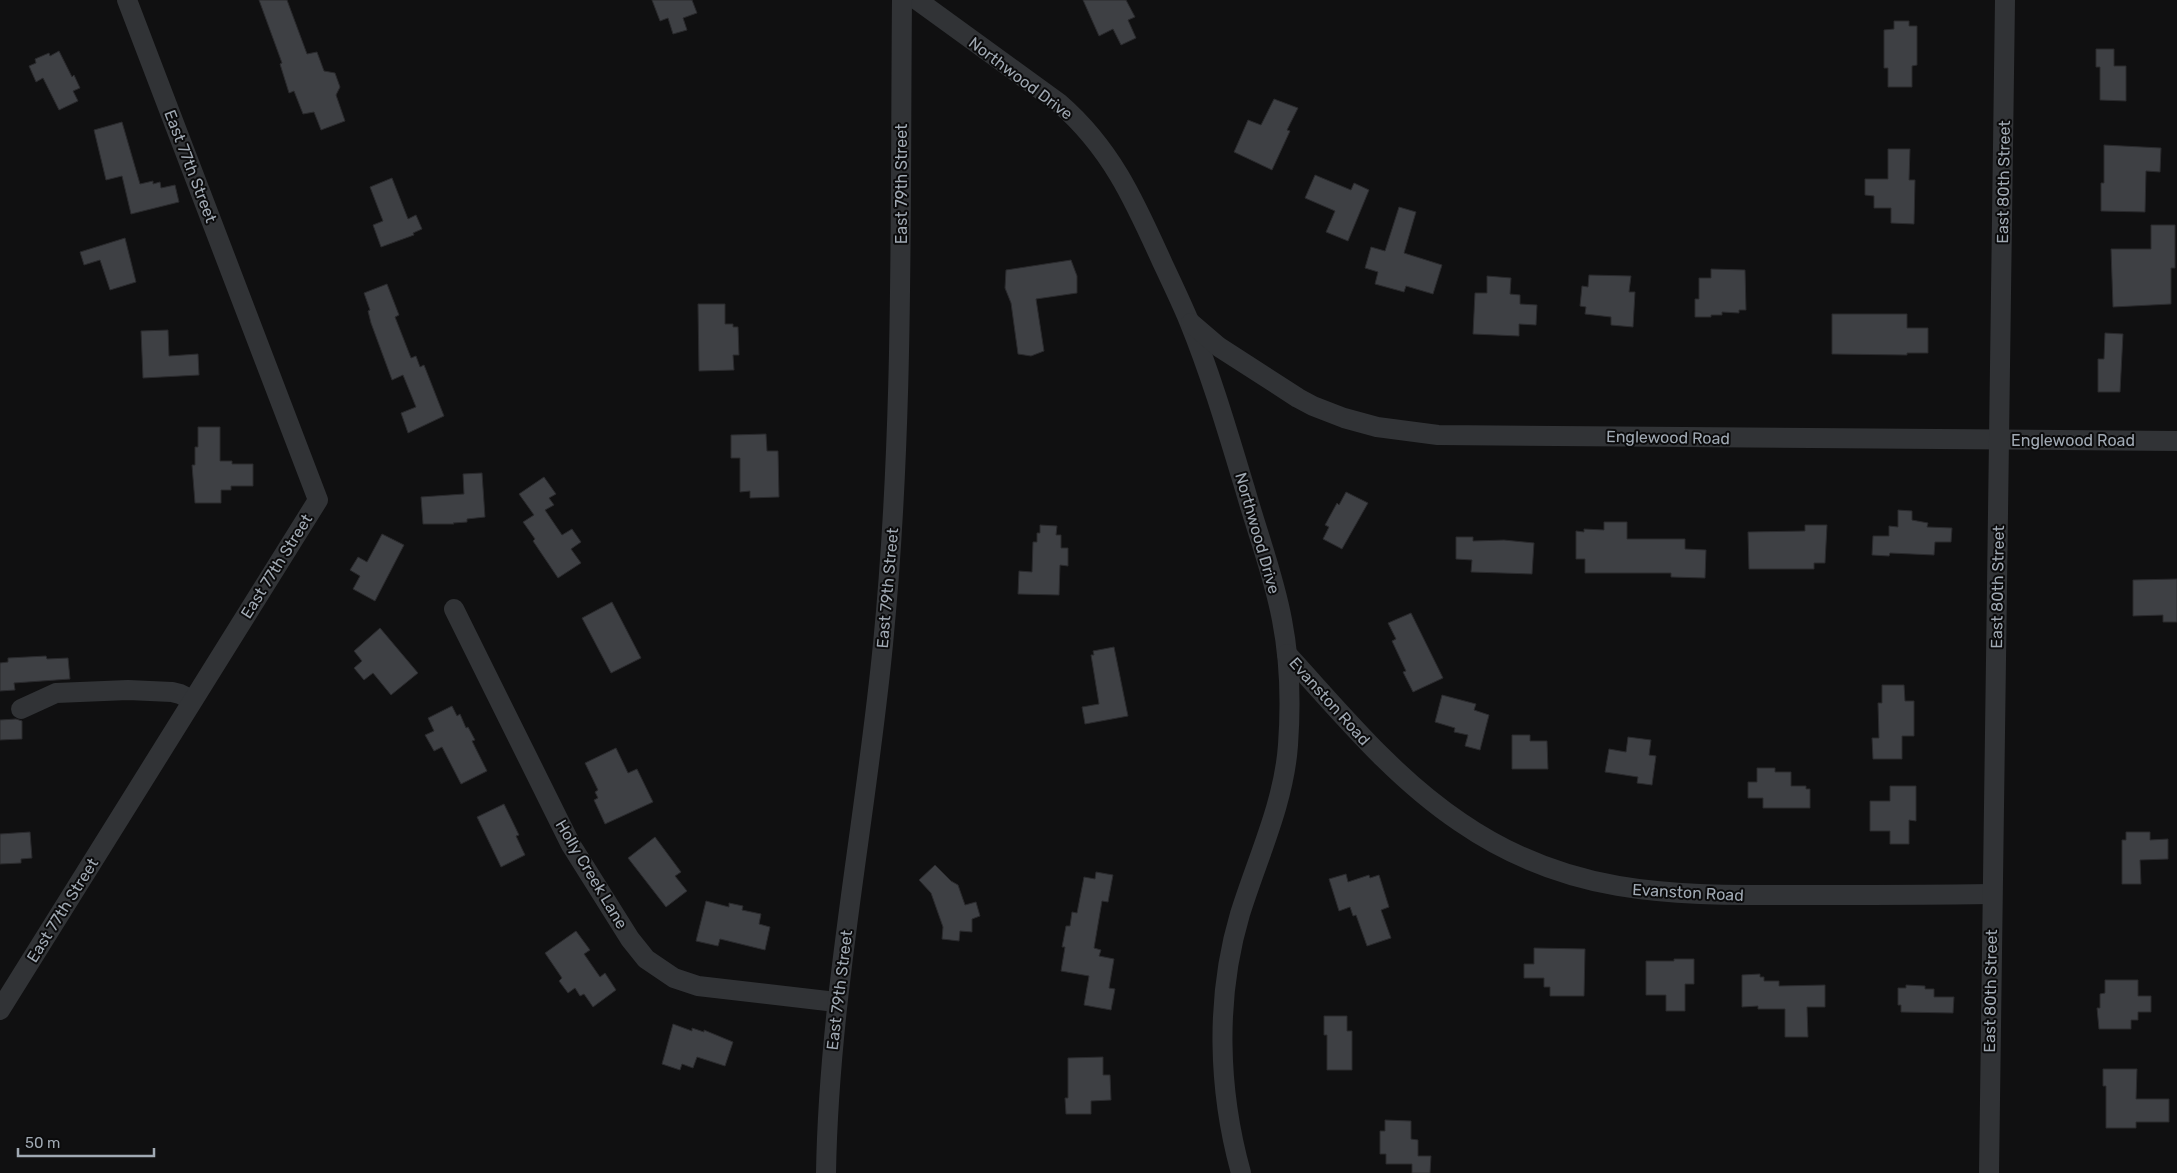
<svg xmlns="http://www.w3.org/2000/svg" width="2177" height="1173" font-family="Rubik,sans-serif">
<rect width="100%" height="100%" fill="#101011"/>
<g fill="#3e4044" stroke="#2a2a2d">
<path d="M259,0H287L307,54L317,52L324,71L335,73L340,87L336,95L345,121L321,130L314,112L303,114L294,91L289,93L280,64L282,63Z"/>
<path d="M652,0H692L697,13L683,18L687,30L673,34L668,18L660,21Z"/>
<path d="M1083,0H1126L1135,17L1128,20L1136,38L1121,45L1113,29L1099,36Z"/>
<path d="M1894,21H1909V26H1917V65L1912,66V87H1888V68H1884V30L1894,29Z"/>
<path d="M2096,49H2114V66H2126V101L2100,100V67H2096Z"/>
<path d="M59,51L72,77L74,75L80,88L73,91L78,101L59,110L43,78L36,82L29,66L36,63L35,59L49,53L50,56Z"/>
<path d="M1274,99L1298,108L1287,130L1290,131L1272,170L1234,152L1248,120L1261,125Z"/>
<path d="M122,122L140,184L153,181V184L160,182L161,188L175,185L179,202L131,214L122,176L106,180L94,130Z"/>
<path d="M2104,145L2161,148L2160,172L2146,171L2145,212L2101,211V183H2104Z"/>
<path d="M1888,149H1910L1909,180H1915L1914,224L1891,223V208H1874V196L1865,195V179H1888Z"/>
<path d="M1315,175L1351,190L1354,183L1369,190L1348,241L1326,232L1335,211L1305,198Z"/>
<path d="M392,178L408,219L416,215L422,229L413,233L414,235L381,247L373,225L383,221L370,187Z"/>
<path d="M1399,207L1416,212L1404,253L1442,265L1433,294L1406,286L1404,292L1375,284L1378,272L1365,268L1371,247L1385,251Z"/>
<path d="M2151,225H2175V268H2171V304L2113,307L2111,249H2151Z"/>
<path d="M125,238L136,282L110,290L100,260L84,265L80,252Z"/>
<path d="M1071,260L1077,276V293L1036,299L1044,351L1031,356L1018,354L1011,303L1005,288L1006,270Z"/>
<path d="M1711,269L1745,270L1746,310H1739V313L1722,312V315H1711V317H1695V299H1699V278H1711Z"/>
<path d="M1589,275L1631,276L1629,292H1635L1633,327L1611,325V317L1585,314L1586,307L1580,306L1582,286L1588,287Z"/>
<path d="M1487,276L1511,278L1510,294L1520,295V304L1537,305L1536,325L1519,324V336L1473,334L1475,293H1487Z"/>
<path d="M387,284L399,315L395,317L411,358L416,356L420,367L424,365L444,416L408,433L401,413L416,407L403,375L392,380L371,323L368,311L370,310L364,293Z"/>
<path d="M698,304H725V324H733V327H738L739,355H733L734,370L699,371Z"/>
<path d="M1832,314H1907V328H1928V353H1907V355L1832,354Z"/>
<path d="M168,330L169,356L198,354L199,375L143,378L141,331Z"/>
<path d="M2105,333L2123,334L2120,392H2098V359H2104Z"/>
<path d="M198,427H220V461H232V464H253V486H231V490H221V503H195L192,465H195V447H198Z"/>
<path d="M766,434L767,451H778L779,497L750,498V491L740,492V458H731V435Z"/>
<path d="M482,473L485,517L467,519V522L453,523L454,524H423L421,497L464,494L463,474Z"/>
<path d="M544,477L556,494L549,498L554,505L545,510L562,535L572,529L581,542L571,549L581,563L558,578L533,541L535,539L523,522L534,515L519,494Z"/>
<path d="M1346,492L1368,503L1342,549L1323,539L1329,527L1325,525L1337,503L1339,505Z"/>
<path d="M1898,510L1912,511V520L1928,523L1927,527L1952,528L1951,542H1935L1934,555L1890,553L1889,556L1872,555L1873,536H1889V526L1898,527Z"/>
<path d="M1604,522H1627V539H1685V549L1706,550L1705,578L1671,577V573H1585V559H1576V531L1584,532V529L1604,530Z"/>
<path d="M1040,525L1057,526L1056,535H1061V548H1068V566L1060,565L1059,595L1018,594L1019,571L1032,572L1033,542H1037V533H1040Z"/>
<path d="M1805,525H1827L1825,563H1814V569H1749L1748,532L1805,531Z"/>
<path d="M382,534L404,545L375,601L353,589L360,576L350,570L358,557L367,562Z"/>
<path d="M1456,537H1473V541L1504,540L1534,543L1532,574L1471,572L1472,560L1456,559Z"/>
<path d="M2177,579V622H2163V615L2133,616V580Z"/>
<path d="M612,602L641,658L611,673L582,618Z"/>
<path d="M1411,613L1443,678L1413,692L1403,672L1406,671L1392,641L1396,639L1388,623Z"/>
<path d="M380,628L418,673L391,695L373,673L364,680L354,668L362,661L354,651Z"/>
<path d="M1114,647L1128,716L1085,724L1082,707L1099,704L1091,655H1094L1093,651Z"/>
<path d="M46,656L47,659L68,658L70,679L14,683L15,690L0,691V663L8,662V658Z"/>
<path d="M1882,685H1904L1905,701H1914V736H1902V759H1873L1872,738H1879L1878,703H1882Z"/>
<path d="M1442,695L1476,704L1474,710L1489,715L1480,750L1465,746L1468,735L1454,732L1455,728L1435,722Z"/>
<path d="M452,706L457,716L460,714L466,728L468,727L475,740L472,741L487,771L461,784L442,747L434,751L425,735L434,731L428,718Z"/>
<path d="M16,719L22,721V739L0,740V720Z"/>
<path d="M1512,735H1530V741H1547L1548,769H1512Z"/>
<path d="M1628,737L1651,740L1649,755L1656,756L1652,785L1637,783L1638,777L1605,772L1609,749L1626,752Z"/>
<path d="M616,748L628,773L637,769L653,802L605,824L594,800L598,798L595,792L598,790L585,763Z"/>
<path d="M1757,768H1775V772H1791V786H1806V789H1810V808H1763V798H1748V782H1757Z"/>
<path d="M1890,786H1916V821L1909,820V844H1890V831H1870V801H1890Z"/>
<path d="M504,804L519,835L516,836L525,855L501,867L477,817Z"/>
<path d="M30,832L32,858L21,859V863L0,864V834Z"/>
<path d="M2126,832H2150V840L2168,839V859L2140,860L2141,884H2122V840H2126Z"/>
<path d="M655,837L681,872L675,876L687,891L666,907L628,858Z"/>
<path d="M935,865L951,881L958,885L965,905L976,902L980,916L972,919V932L960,931L959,941L942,939L943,927L931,893L919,880Z"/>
<path d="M1096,872L1113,875L1108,902L1102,901L1094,948L1101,950L1099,956L1114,959L1109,988L1115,989L1111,1010L1084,1005L1089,976L1061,971L1065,947H1062L1066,926H1070L1072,912L1077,913L1084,877L1095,879Z"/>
<path d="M1346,874L1348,882L1369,875L1370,878L1379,875L1389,907L1381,910L1391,938L1367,946L1356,915L1353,916L1350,907L1339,911L1329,879Z"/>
<path d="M706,901L729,907V903L743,906L742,910L761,914L759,924L770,927L765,950L720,939L718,946L696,941Z"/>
<path d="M576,931L590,950L584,954L600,977L605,973L616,990L593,1007L584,994L580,996L575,988L568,993L559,981L562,978L545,953Z"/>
<path d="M1534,948L1585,949L1584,996H1550V987H1544V978H1524V964H1534Z"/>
<path d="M1674,959H1694V984H1685V1011H1666V995H1646V961H1674Z"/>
<path d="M1760,974V977H1764V981H1779V986L1825,985V1007H1807L1808,1037H1785V1009H1758V1006L1742,1007V975Z"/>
<path d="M2105,980H2138V996H2151V1012H2138V1020H2131V1029H2099L2097,1008H2100V994L2105,993Z"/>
<path d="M1906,985L1925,986V989H1934V997H1954L1953,1013L1901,1012V1005H1898V988H1906Z"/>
<path d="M1324,1016H1347V1031H1352V1070H1327V1035H1324Z"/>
<path d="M673,1024L692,1031V1028L704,1032V1030L733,1042L725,1066L697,1057L693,1068L682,1064L680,1070L662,1064Z"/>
<path d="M1103,1057V1075H1110L1111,1100L1091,1101V1114H1066L1065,1098H1068V1058Z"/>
<path d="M2103,1069H2137L2136,1099H2169V1122H2136V1128H2106V1086H2103Z"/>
<path d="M1385,1120L1411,1121V1139L1418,1140V1156H1431L1430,1173H1412V1164H1386V1154H1380V1131H1385Z"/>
</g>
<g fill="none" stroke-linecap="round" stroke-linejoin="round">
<g stroke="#313336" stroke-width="20">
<path d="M917,0L1059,103C1112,149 1135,202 1163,264C1172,283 1181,302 1189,321C1211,375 1228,433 1245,489C1257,532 1274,576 1282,620C1290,661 1291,703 1288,745C1284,803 1257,859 1240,914C1215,998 1218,1090 1241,1173"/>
<path d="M1191,323L1219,347L1298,398L1313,406L1344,418L1377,427L1438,435L2177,441"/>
<path d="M454,609L571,845L630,939L646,959L674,978L698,986L836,1002"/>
<path d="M1287,654C1341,713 1393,777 1460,822C1569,897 1671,895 1797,895C1862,895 1927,895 1991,894"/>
<path d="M21,709L56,693L128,690L172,692L180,694L192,700"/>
<path d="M0,1010L318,500L127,0"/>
<path d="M826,1173C829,995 866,821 883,644C904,430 900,215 902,0"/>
<path d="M1989,1173L2005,0"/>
</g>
</g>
<g text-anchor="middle" stroke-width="4" stroke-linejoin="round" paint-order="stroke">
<g font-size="16" fill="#a0a9b3" stroke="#0b0b0c">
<text transform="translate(1021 78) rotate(37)" y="6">Northwood Drive</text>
<text transform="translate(191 166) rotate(69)" y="6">East 77th Street</text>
<text transform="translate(2003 182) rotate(-89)" y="6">East 80th Street</text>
<text transform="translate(901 184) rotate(-90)" y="6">East 79th Street</text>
<text transform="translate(1668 437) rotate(1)" y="6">Englewood Road</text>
<text x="2073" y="446">Englewood Road</text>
<text transform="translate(1258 533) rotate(74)" y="6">Northwood Drive</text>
<text transform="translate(276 566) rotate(-58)" y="6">East 77th Street</text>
<text transform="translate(1997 587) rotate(-89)" y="6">East 80th Street</text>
<text transform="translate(887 588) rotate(-85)" y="6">East 79th Street</text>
<text transform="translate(1330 701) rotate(48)" y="6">Evanston Road</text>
<text transform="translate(592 874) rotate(59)" y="6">Holly Creek Lane</text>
<text transform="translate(1688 892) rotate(3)" y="6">Evanston Road</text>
<text transform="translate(62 910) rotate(-58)" y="6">East 77th Street</text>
<text transform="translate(839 990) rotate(-83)" y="6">East 79th Street</text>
<text transform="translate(1990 991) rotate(-89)" y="6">East 80th Street</text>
</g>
</g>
<path d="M18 1148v8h136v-8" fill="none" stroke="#a0a9b3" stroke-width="2.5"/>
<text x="25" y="1148" font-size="15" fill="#a0a9b3" stroke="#0b0b0c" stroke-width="4" paint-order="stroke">50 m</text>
</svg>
